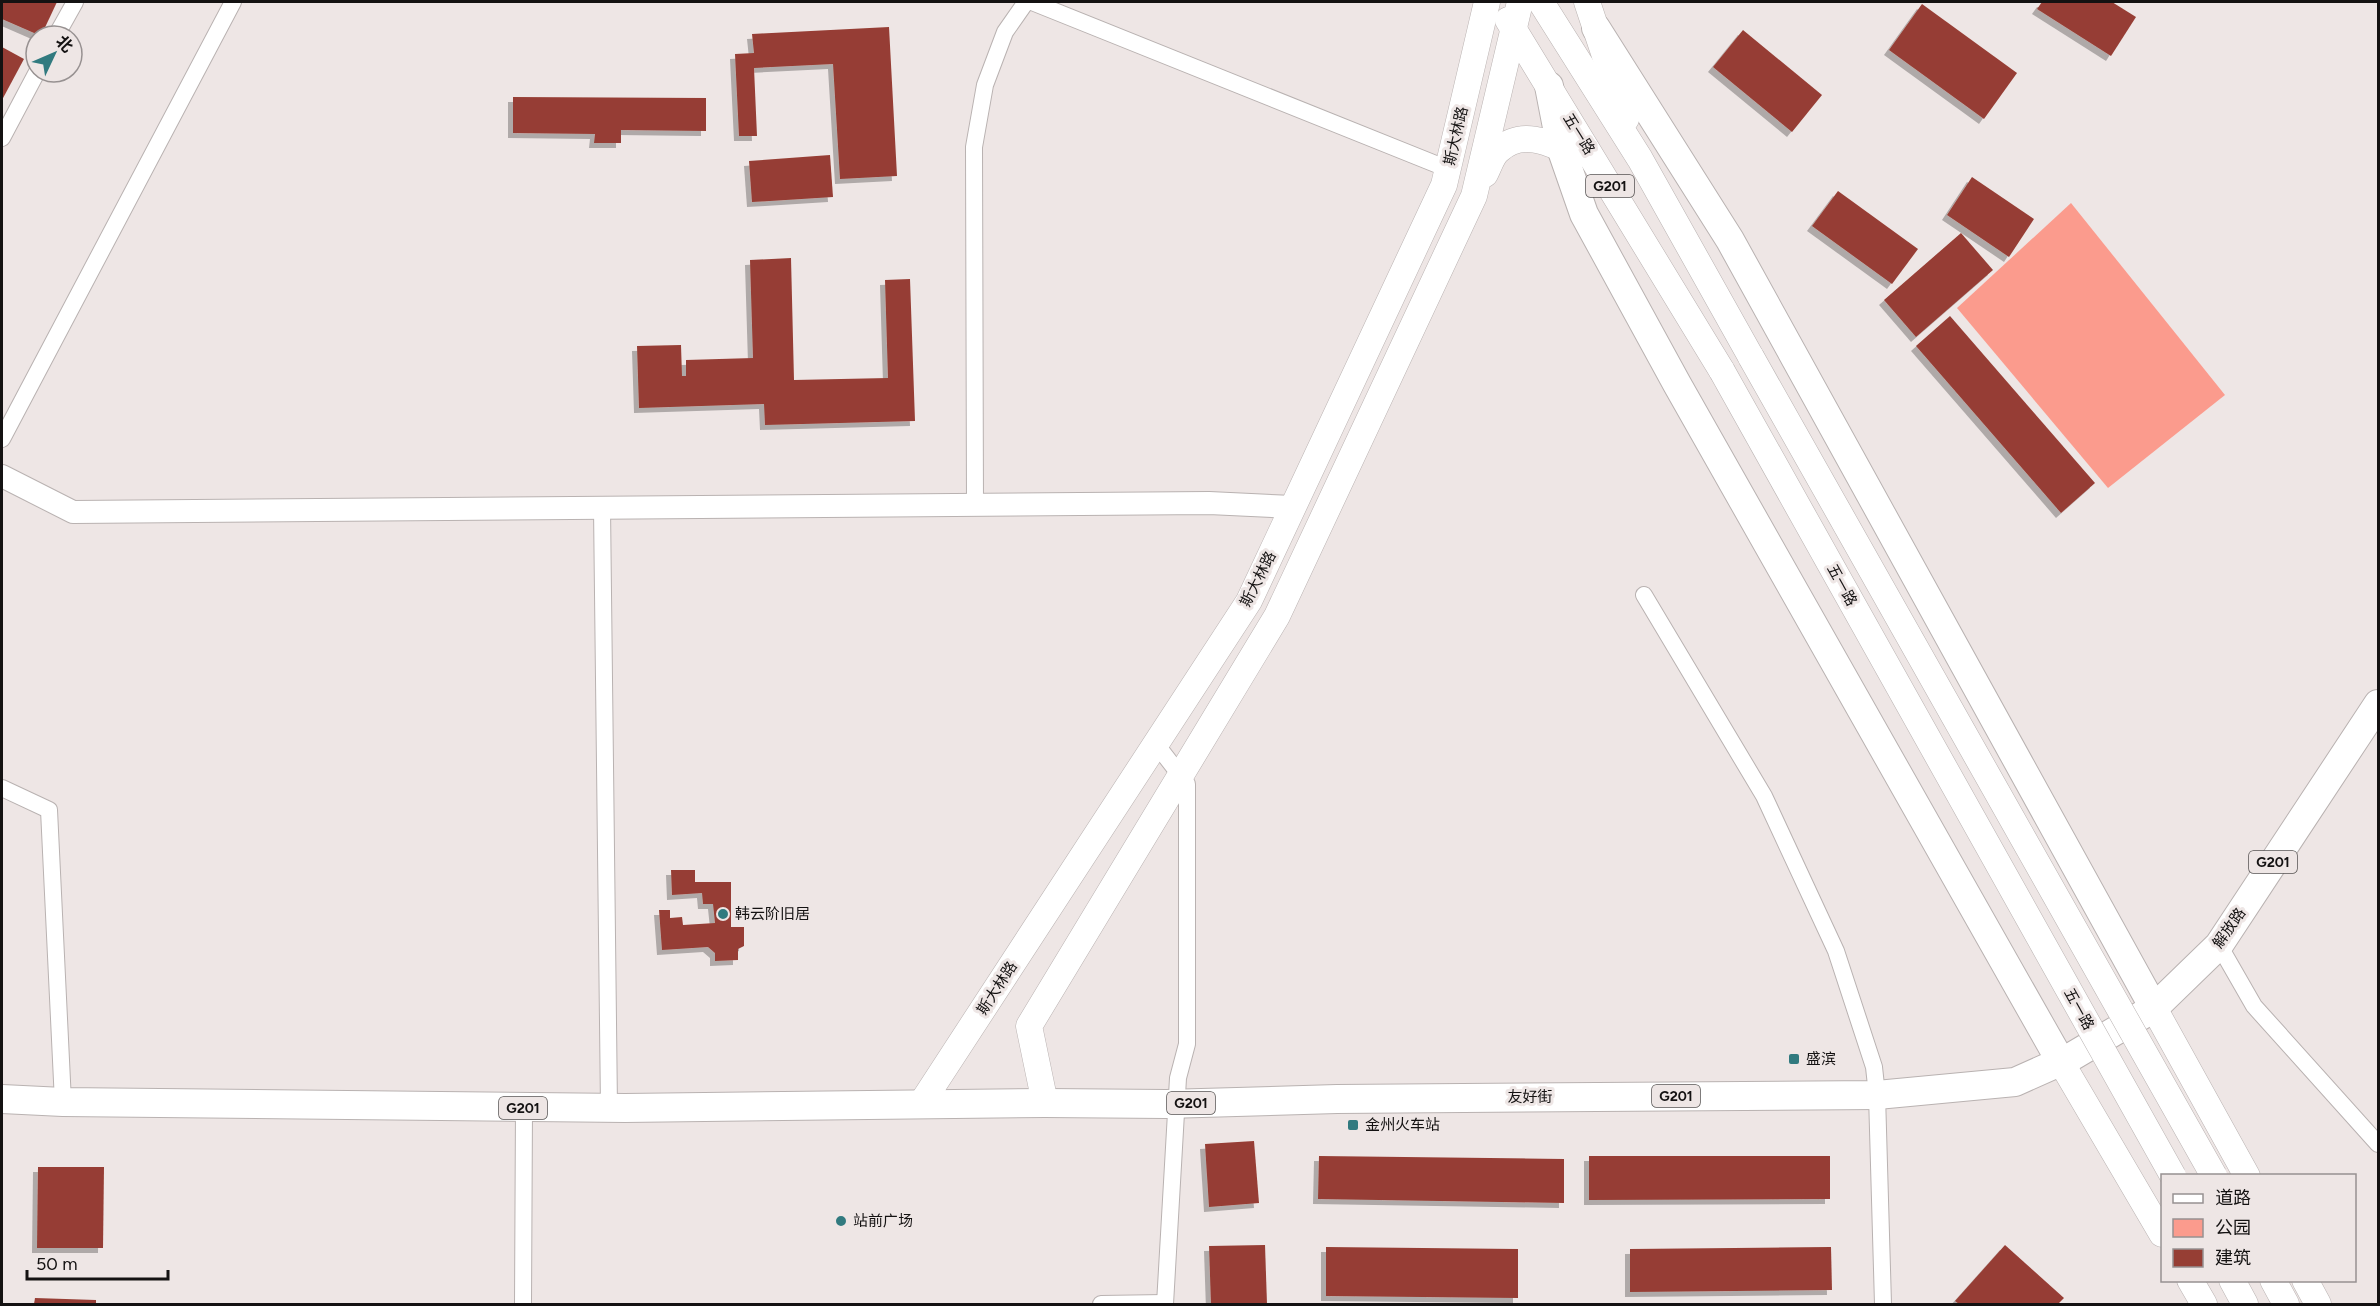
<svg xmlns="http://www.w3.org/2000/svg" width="2380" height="1306" font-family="Figtree,'Noto Sans SC',sans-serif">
<defs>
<filter id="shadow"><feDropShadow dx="-5" dy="5" stdDeviation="0" flood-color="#0004"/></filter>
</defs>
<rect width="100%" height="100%" fill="#eee6e5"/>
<path fill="#fb9b8d" d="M2071,203L2225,395L2108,488L1957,308Z"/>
<g fill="#963e34" filter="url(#shadow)">
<path d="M2,2H57L41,36L2,19Z"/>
<path d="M2042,2H2112L2136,17L2111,56L2037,9Z"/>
<path d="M1922,4L2017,73L1984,119L1889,50Z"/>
<path d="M889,27L897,176L840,179L833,64L754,68L757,136H739L735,54L754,53L752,34Z"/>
<path d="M1743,30L1822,95L1792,132L1713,67Z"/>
<path d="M2,47L24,59L2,100Z"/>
<path d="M513,97L706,98V131L621,130V143H594L595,134L513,133Z"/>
<path d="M830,155L833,197L752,202L749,161Z"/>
<path d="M1972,177L2034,219L2009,257L1947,215Z"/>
<path d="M1838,191L1918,249L1892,284L1812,226Z"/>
<path d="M1961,233L1993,270L1916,337L1884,300Z"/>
<path d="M791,258L794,380L888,378L885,280L910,279L915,421L765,425L764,404L639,408L637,346L681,345L682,376H686V360L753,358L750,260Z"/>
<path d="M1950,316L2095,483L2061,513L1916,346Z"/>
<path d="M671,870H695V882H731V927H744V946L738,949V960L715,961V953L708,947L662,950L659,910H670V918L682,917L683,925L715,923L713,904H703L702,893L672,895Z"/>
<path d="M1254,1141L1259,1203L1209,1207L1205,1144Z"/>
<path d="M1319,1156L1564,1159V1203L1318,1199Z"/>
<path d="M1589,1156H1830V1199L1589,1200Z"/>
<path d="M38,1167H104L103,1248H37Z"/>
<path d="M1265,1245L1267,1304H1211L1209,1246Z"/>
<path d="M2005,1245L2064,1298L2058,1304H1959L1955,1301Z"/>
<path d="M1326,1247L1518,1249V1298L1326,1296Z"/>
<path d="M1831,1247L1832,1290L1630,1292V1249Z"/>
<path d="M35,1298L96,1300V1304H34Z"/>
</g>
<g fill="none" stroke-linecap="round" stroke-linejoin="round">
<g stroke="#b9b2b1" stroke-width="18">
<g id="street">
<path d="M1032,2L1448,169"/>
<path d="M56,36L75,2"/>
<path d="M2,138L37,72"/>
<path d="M2,439L233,2"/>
<path d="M975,505L974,147L985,85L1005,32L1026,2"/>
<path d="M602,508L609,1108"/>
<path d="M1644,595L1764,796L1836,951L1874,1067L1877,1095L1883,1304"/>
<path d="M1156,744L1187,784V1044L1178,1078L1165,1304"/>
<path d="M2,788L49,810L63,1102"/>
<path d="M2219,945L2254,1006L2378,1144"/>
<path d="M523,1304L524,1108"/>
<path d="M1101,1304L1165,1303"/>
</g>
</g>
<g stroke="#b9b2b1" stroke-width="24">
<path id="secondary" d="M2,476L73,512L1209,503L1293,507"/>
</g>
<g stroke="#b9b2b1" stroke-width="27">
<g id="primary">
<path d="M1541,2L1640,159L1751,357"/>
<path d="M1587,2L1626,119"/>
<path d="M1508,20L1722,371"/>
<path d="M1485,174C1489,167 1492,155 1499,150C1523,128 1552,144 1577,155"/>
<path d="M2154,1008L2247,1176"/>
<path d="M2061,1062L2162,1234"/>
<path d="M1045,1103L1029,1026L1277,616L1474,196L1520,2"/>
<path d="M921,1104L1249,601L1444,185L1487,2"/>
<path d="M2190,1280L2204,1304"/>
<path d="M2232,1280L2245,1304"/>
<path d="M2273,1280L2286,1304"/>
<path d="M2305,1280L2318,1304"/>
</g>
</g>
<g stroke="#b9b2b1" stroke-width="30">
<g id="highway">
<path d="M1596,28L1730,240L2154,1008"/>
<path d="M1549,86L1561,148L1584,214L1677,384L2061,1062"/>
<path d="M2,1099L63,1102L625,1108L1045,1103L1166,1104L1337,1099L1877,1095L2015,1082L2071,1057L2154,1008L2219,945L2378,704"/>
</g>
</g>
<use href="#street" stroke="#fff" stroke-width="16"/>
<use href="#secondary" stroke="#fff" stroke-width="22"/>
<use href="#primary" stroke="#fff" stroke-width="26"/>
<use href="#highway" stroke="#fff" stroke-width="28"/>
<g stroke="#b9b2b1" stroke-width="27" stroke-linecap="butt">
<g id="primary-bridge">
<path d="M1751,357L2214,1176"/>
<path d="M1722,371L2173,1176"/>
</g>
</g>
<use href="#primary-bridge" stroke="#fff" stroke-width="26"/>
</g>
<g fill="#317a7f" stroke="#eee6e5" stroke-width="2">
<circle cx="723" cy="914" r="6"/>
<rect x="1788" y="1053" width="12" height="12" rx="3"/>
<rect x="1347" y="1119" width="12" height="12" rx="3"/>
<circle cx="841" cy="1221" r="6"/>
</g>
<g text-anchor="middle" stroke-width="6" stroke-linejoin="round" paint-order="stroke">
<g fill="#eee6e5" stroke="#555251" stroke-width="1.5">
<rect x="1586" y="175" width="48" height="22" rx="4.5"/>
<rect x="2249" y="851" width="48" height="22" rx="4.5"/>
<rect x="1652" y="1085" width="48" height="22" rx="4.5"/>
<rect x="1167" y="1092" width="48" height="22" rx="4.5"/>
<rect x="499" y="1097" width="48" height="22" rx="4.5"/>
</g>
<g font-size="14" font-weight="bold" fill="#141212">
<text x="1610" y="191">G201</text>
<text x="2273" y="867">G201</text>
<text x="1676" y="1101">G201</text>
<text x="1191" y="1108">G201</text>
<text x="523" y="1113">G201</text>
</g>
<g font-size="15" fill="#141212" stroke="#eee6e5">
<text transform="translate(1579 134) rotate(58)" y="5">五一路</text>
<text transform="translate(1456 136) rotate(-77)" y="5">斯大林路</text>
<text transform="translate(1258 579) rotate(-63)" y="5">斯大林路</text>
<text transform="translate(1842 585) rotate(61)" y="5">五一路</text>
<text transform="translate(2229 928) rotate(-55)" y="5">解放路</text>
<text transform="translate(997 988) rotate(-57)" y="5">斯大林路</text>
<text transform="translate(2079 1009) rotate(61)" y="5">五一路</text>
<text x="1530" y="1102">友好街</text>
</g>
<g font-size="15" fill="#141212" stroke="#eee6e5" text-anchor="start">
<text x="735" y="919">韩云阶旧居</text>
<text x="1806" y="1064">盛滨</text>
<text x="1365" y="1130">金州火车站</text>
<text x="853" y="1226">站前广场</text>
</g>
</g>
<rect width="2380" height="1306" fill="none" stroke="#141212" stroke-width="6"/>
<rect x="2161" y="1174" width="195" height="108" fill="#eee6e5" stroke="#979191" stroke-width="1.5"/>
<rect x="2173" y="1194" width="30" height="9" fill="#ffffff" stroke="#979191" stroke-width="1.5"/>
<text x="2215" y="1204" font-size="18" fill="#141212">道路</text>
<rect x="2173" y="1219" width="30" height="18" fill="#fb9b8d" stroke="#979191" stroke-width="1.5"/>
<text x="2215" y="1234" font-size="18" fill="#141212">公园</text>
<rect x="2173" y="1249" width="30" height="18" fill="#963e34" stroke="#979191" stroke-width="1.5"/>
<text x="2215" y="1264" font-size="18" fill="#141212">建筑</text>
<g transform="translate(54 54) rotate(46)"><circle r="28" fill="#eee6e5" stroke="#979191" stroke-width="1.5"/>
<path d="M0-4.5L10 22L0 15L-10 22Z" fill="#317a7f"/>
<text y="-9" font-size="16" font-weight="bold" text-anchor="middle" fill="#141212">北</text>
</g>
<path d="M27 1270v9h141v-9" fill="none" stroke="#141212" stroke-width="3"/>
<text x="36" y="1270" font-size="18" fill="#141212" stroke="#eee6e5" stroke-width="4.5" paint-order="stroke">50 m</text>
</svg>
